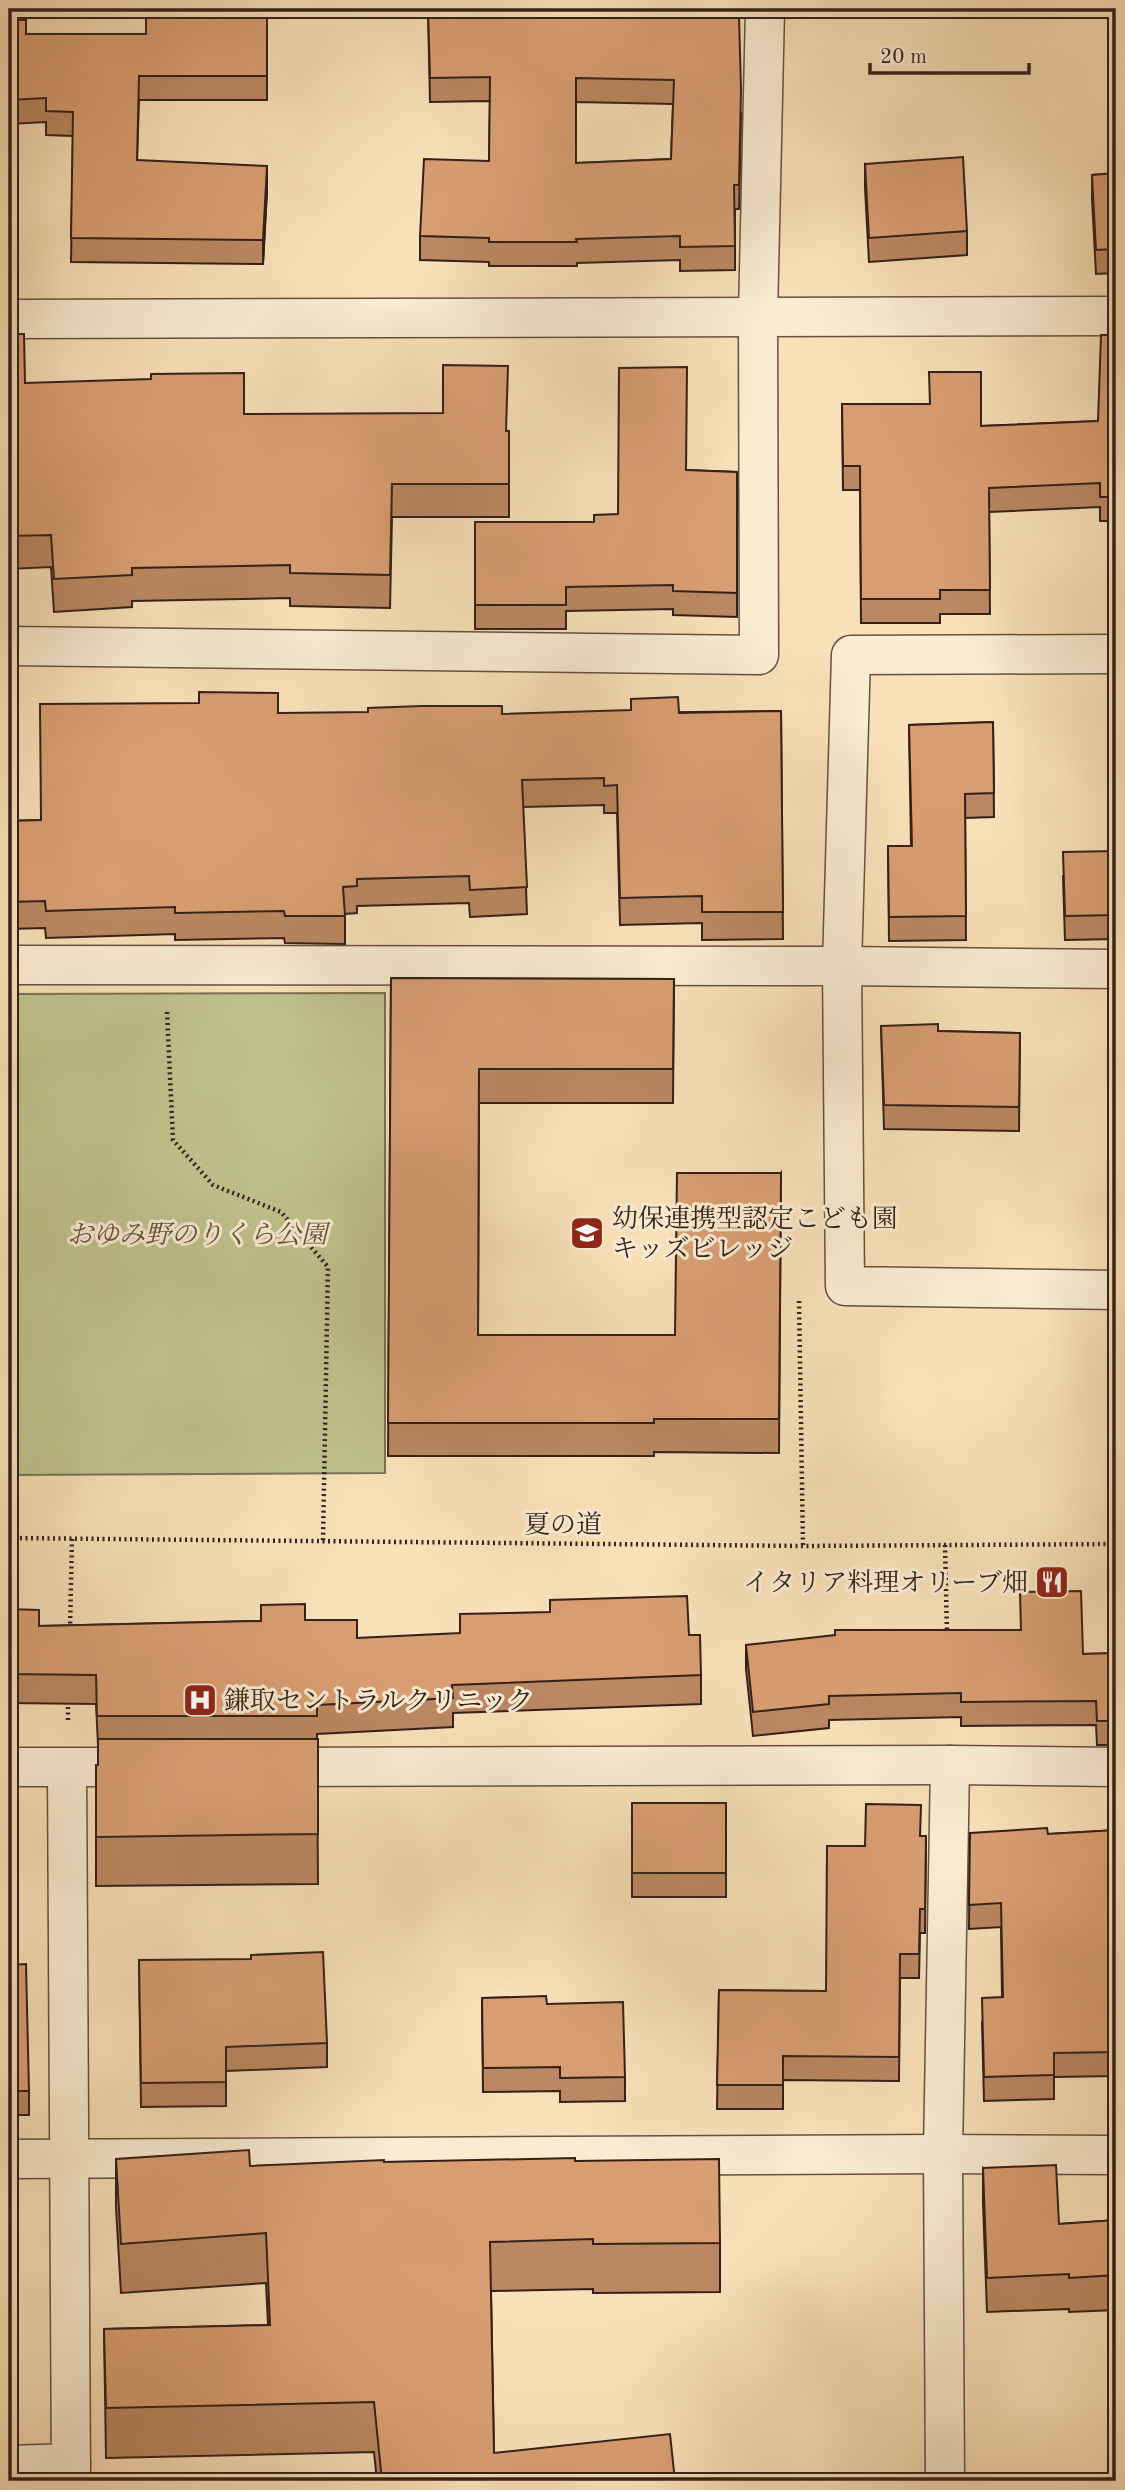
<svg xmlns="http://www.w3.org/2000/svg" width="1125" height="2490" font-family="'Old Standard TT','Noto Serif JP',serif">
<rect width="100%" height="100%" fill="#f8e0b8"/>
<filter id="stains"><feTurbulence type="fractalNoise" baseFrequency=".00286" numOctaves="4"/><feColorMatrix values="0 0 0 0 .2 0 0 0 0 .09 0 0 0 0 .02 0 0 0 .5 -.17"/></filter>
<radialGradient id="worn" r=".72"><stop offset=".6" stop-color="#630" stop-opacity="0"/><stop offset="1" stop-color="#630" stop-opacity=".3"/></radialGradient>
<path fill="#bfc28e" stroke="#7a7153" stroke-width="2" d="M385,993V1473L9,1475V994Z"/>
<g fill="none" stroke-linecap="round" stroke-linejoin="round">
<g stroke="#665040" stroke-width="41">
<g id="minor">
<path d="M9,646L759,655L758,315L765,9"/>
<path d="M1116,654L851,655L842,966L845,1286L1116,1290"/>
<path d="M9,965L842,966L1116,969"/>
<path d="M9,1767H147"/>
<path d="M266,1767L950,1765L1116,1767"/>
<path d="M67,1768L71,2481"/>
<path d="M9,2159L943,2154L1116,2155"/>
<path d="M9,2465L71,2463"/>
<path d="M945,2481L943,2154L950,1765"/>
</g>
</g>
<g stroke="#665040" stroke-width="41">
<path id="tertiary" d="M9,319L1116,316"/>
</g>
<g stroke="#352018" stroke-width="4.5" stroke-dasharray="2 3.5" stroke-linecap="butt">
<path d="M167,1012L173,1140L213,1185L281,1212L328,1267L323,1542"/>
<path d="M799,1301L803,1546"/>
<path d="M9,1538L803,1546L1116,1544"/>
<path d="M945,1545L947,1635"/>
<path d="M70,1629L72,1539"/>
<path d="M68,1720V1697"/>
</g>
<use href="#minor" stroke="#faebd1" stroke-width="38"/>
<use href="#tertiary" stroke="#faebd1" stroke-width="38"/>
</g>
<g fill="#ba8862" stroke="#352018" stroke-width="2" fill-rule="evenodd">
<path d="M267,9V100H139L137,160L267,190L263,264L71,262L73,136L46,135V122L9,124V20L26,34H146Z"/>
<path d="M428,9L652,17L741,113L739,209H735V270L680,271V260L577,263V266H489V262L420,260V236L489,161L490,101L430,102ZM576,102L673,104L671,159L576,163Z"/>
<path d="M1112,62H1116V166L1112,86Z"/>
<path d="M865,164L967,231V255L869,262L865,188Z"/>
<path d="M1116,173V273L1096,274L1092,199V175Z"/>
<path d="M9,334L25,383L244,414L509,431V517H392L390,608L290,606V598L132,601V607L54,612L51,567L9,569Z"/>
<path d="M1116,335V521H1100V507L989,512L990,614H940V623H861L860,490H843L842,404L981,426L1098,421Z"/>
<path d="M686,470L737,472V617L673,615V609L566,611V629H475V522H594L618,514Z"/>
<path d="M781,711L783,939L702,940V923L620,925L617,813H604V805L523,807L527,914L470,917L469,903L357,906V913L345,914V944L285,943L284,938L175,940V934L46,938L45,928L9,929V821L41,820L278,713L502,714Z"/>
<path d="M993,722L994,817L965,818L966,940L889,941L888,846H911L909,725Z"/>
<path d="M1116,851V939L1065,940L1063,876Z"/>
<path d="M391,978L674,979L673,1103H479L478,1335H675L781,1173L779,1453L654,1452V1456H388Z"/>
<path d="M881,1026L938,1031L1020,1033L1019,1131L884,1129Z"/>
<path d="M9,1609L39,1626L305,1620L357,1638L689,1635L701,1675V1704L453,1713V1727L317,1734L318,1884L96,1886V1765H98V1745L96,1704L9,1703Z"/>
<path d="M746,1645L1083,1654L1116,1653V1745H1097L1096,1725L961,1726V1717L829,1720V1728L753,1736L746,1669Z"/>
<rect x="632" y="1803" width="94" height="94"/>
<path d="M1116,1830V2076L1054,2077V2099L984,2101L982,2022L1002,1997L1001,1927L969,1929L970,1833L1048,1834Z"/>
<path d="M921,1836H926L925,1933H920L919,1978H900L899,2081L783,2080V2109H717L719,1990L826,1991L865,1846Z"/>
<path d="M139,1960L327,2043V2067L226,2071V2106L141,2107Z"/>
<path d="M9,1965L29,2091V2115H9Z"/>
<path d="M482,1998L547,2004L625,2077V2101L560,2102V2091L483,2092Z"/>
<path d="M116,2159L250,2166L384,2162L575,2161L720,2243V2292L593,2293V2289L491,2291L494,2453L675,2481H377L374,2452L106,2458L104,2329L268,2325L266,2283L121,2293L116,2208Z"/>
<path d="M983,2168L1059,2224L1116,2220V2310L1069,2312V2309L987,2312L983,2203Z"/>
<rect x="9" y="2343" width="7" height="88"/>
</g>
<path fill="#976f50" stroke="#352018" stroke-width="2" d="M267,166V190L263,264V240Z"/>
<g fill="#d89e72" stroke="#352018" stroke-width="2" fill-rule="evenodd">
<path d="M146,9H267V76H139L137,160L267,166L263,240L71,238L73,112L46,111V98L9,100V20H26V34H146Z"/>
<path d="M428,9H652L651,17L739,16L741,89L739,185H734L735,246L680,247V236L576,239L577,242H489V238L420,236L424,159L489,161L490,77L430,78ZM576,78L674,80L671,159L576,163Z"/>
<path d="M1112,62H1116V142Z"/>
<path d="M963,157L967,231L869,238L865,164Z"/>
<path d="M1116,173V249L1096,250L1092,175Z"/>
<path d="M9,334H24L25,383L151,379V374L244,373V414L443,413V365L508,366L506,431H509V484H392L390,575L290,573V565L132,568V575L54,579L51,535L9,536Z"/>
<path d="M1101,335H1116V497H1100V483L989,488L990,590H940V599H861L860,466H843L842,404H930L929,372H981V426L1098,421Z"/>
<path d="M687,367L686,470L737,472V593L673,591V585L566,587V605H475V522H594V515L618,514L619,368Z"/>
<path d="M199,692L278,693V713L368,712V708L422,706H502V714L631,710V699L678,697L679,713L781,711L783,912H702V896L620,898L617,785L604,786V778L522,780L527,887L470,890L469,876L357,879V886L343,887L345,916H285L284,911L175,913V907L46,911L45,901L9,902V821L41,820L40,704L199,703Z"/>
<path d="M993,722L994,793L965,794L966,916L889,917L888,846H912L909,725Z"/>
<path d="M1116,851V915L1065,916L1063,852Z"/>
<path d="M391,978L674,979L673,1069H479L478,1335H675L677,1173H781L779,1419H654V1423H388Z"/>
<path d="M938,1024V1031L1020,1033L1019,1107L884,1105L881,1026Z"/>
<path d="M1081,1591L1083,1654L1116,1653V1721H1097L1096,1701L961,1702V1693L829,1696V1704L753,1712L746,1645L835,1635V1630H1021L1020,1592Z"/>
<path d="M687,1596L689,1635H700L701,1675L452,1685L453,1698L317,1705V1716H97L96,1675L9,1674V1609L39,1610V1626L261,1621V1605L305,1604V1620H357V1638L460,1633V1614L550,1612V1600Z"/>
<path d="M98,1739H318V1834L96,1837V1765H98Z"/>
<rect x="632" y="1803" width="94" height="70"/>
<path d="M866,1804L921,1805L920,1836H926L925,1909H920L919,1954H900L899,2057L783,2056V2085H717L719,1990L826,1991L827,1846H865Z"/>
<path d="M1047,1828L1048,1834L1116,1830V2052L1054,2053V2075L984,2077L982,1998L1003,1997L1001,1903L969,1905L970,1833Z"/>
<path d="M323,1952L327,2043L226,2047V2082L141,2083L139,1960L251,1959V1955Z"/>
<path d="M26,1964L29,2091H9V1965Z"/>
<path d="M546,1996L547,2004L623,2002L625,2077L560,2078V2067L483,2068L482,1998Z"/>
<path d="M249,2150L250,2166L384,2160V2162L575,2158V2161L719,2159L720,2243L593,2244V2239L490,2242L494,2453L670,2434L675,2481H382L374,2402L106,2408L104,2329L270,2325L266,2233L121,2244L116,2159Z"/>
<path d="M1056,2165L1059,2224L1116,2220V2275L1069,2278V2274L987,2278L983,2168Z"/>
<rect x="9" y="2343" width="7" height="64"/>
</g>
<defs>
<g id="school-square" transform="scale(1.75)"><rect x="-9" y="-9" width="18" height="18" rx="4" fill="#8f2418" stroke="#faebd1"/><path d="M0-5L7-2L0 1L-7-2ZM-4 1L0 2.5L4 1V4Q0 6-4 4Z" fill="#fff"/></g>
<g id="restaurant-square" transform="scale(1.75)"><rect x="-9" y="-9" width="18" height="18" rx="4" fill="#8f2418" stroke="#faebd1"/><path d="M-5-6h1v4h1v-4h1v4h1v-4h1v5L-1.5 .5V6h-2V.5L-5-1ZM5-6V6H3V1.5H1.5Q1.5-4 5-6Z" fill="#fff"/></g>
<g id="hospital-square" transform="scale(1.75)"><rect x="-9" y="-9" width="18" height="18" rx="4" fill="#8f2418" stroke="#faebd1"/><path d="M-5-5h3v3.5h4V-5h3V5h-3V1.5h-4V5h-3Z" fill="#fff"/></g>
</defs>
<g fill-rule="evenodd">
<use href="#school-square" x="587" y="1233"/>
<use href="#restaurant-square" x="1052" y="1582"/>
<use href="#hospital-square" x="200" y="1700"/>
</g>
<g text-anchor="middle" stroke-width="6" stroke-linejoin="round" paint-order="stroke">
<g font-size="26" fill="#352018" stroke="#faebd1" text-anchor="start">
<text x="612" y="1227">幼保連携型認定こども園<tspan x="612" dy="30">キッズビレッジ</tspan></text>
<text x="1028" y="1591" text-anchor="end">イタリア料理オリーブ畑</text>
<text x="224" y="1709">鎌取セントラルクリニック</text>
</g>
<g font-size="26" font-style="italic" fill="#5e513b" stroke="#faebd1">
<text x="197" y="1243">おゆみ野のりくら公園</text>
</g>
<g font-size="26" fill="#352018" stroke="#faebd1">
<text x="563" y="1533">夏の道</text>
</g>
</g>
<rect width="1125" height="2490" fill="none" stroke="#f8e0b8" stroke-width="35"/>
<rect x="10" y="10" width="1104" height="2469" fill="none" stroke="#352018" stroke-width="3.5"/>
<rect x="18" y="18" width="1090" height="2455" fill="none" stroke="#352018" stroke-width="2"/>
<path d="M870 63v10h159v-10" fill="none" stroke="#352018" stroke-width="3.5"/>
<text x="880" y="63" font-size="21" fill="#352018" stroke="#faebd1" stroke-width="5" paint-order="stroke">20 m</text>
<rect width="100%" height="100%" filter="url(#stains)"/>
<rect width="100%" height="100%" fill="url(#worn)"/>
</svg>
